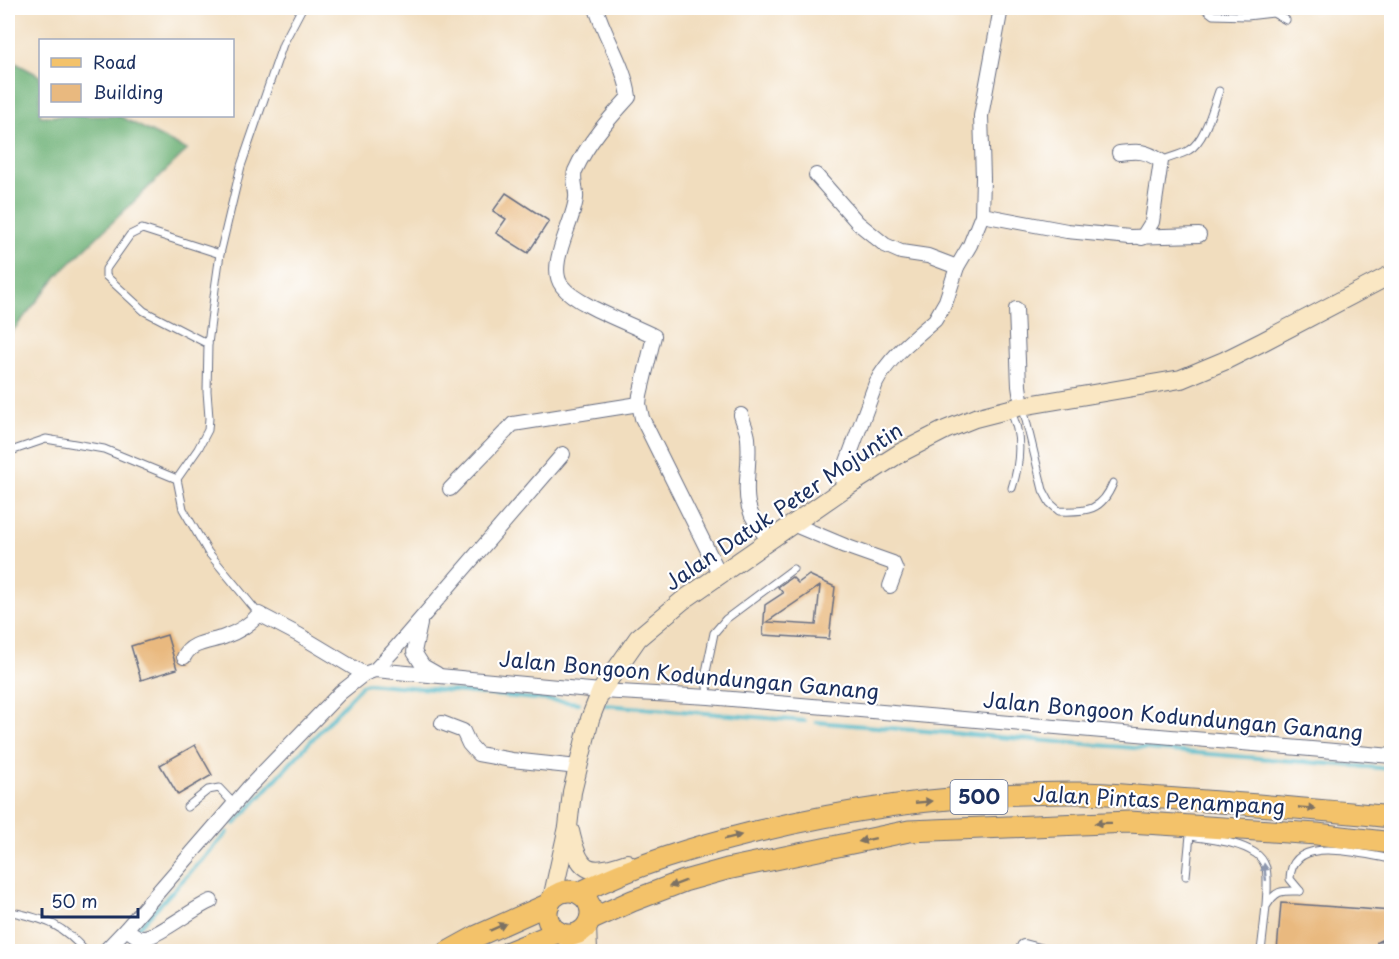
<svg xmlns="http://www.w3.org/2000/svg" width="1399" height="959" font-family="'Playpen Sans',sans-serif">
<rect width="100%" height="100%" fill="#fff"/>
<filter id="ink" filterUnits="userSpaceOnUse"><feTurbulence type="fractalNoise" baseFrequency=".0167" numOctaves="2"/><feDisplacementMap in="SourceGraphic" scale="12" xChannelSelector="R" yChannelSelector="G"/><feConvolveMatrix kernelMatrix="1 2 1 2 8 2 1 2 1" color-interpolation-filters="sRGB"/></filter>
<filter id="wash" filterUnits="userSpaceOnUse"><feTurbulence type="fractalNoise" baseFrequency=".008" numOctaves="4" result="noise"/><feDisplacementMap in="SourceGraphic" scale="24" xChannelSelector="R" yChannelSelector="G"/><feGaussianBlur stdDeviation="1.35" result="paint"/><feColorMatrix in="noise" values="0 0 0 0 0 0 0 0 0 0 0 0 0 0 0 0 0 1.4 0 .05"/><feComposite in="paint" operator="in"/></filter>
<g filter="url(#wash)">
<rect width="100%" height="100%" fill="#f1ddbe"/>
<path fill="#6cb074" stroke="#447069" stroke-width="1.5" d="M8,59L40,76V116H119L187,150L58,275L8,337Z"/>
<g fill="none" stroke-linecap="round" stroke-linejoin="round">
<g stroke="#49b6c5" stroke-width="4">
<path d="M605,705L805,721"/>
<path d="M816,722L1392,769"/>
<path d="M235,824L362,685L367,683L579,703"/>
<path d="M136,930L228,832"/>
<path d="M118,952L124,944"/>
</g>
</g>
<g id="blocks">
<g fill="#e9b97f" fill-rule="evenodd">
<path d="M506,193L549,221L528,253L496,233L506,219L493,211Z"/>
<path d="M809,575L835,587L829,639L763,635L765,605L783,593L778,587L792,577L798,583ZM820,586L816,625L767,622Z"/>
<path d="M167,635L177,669L141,680L131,646Z"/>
<path d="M195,745L212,775L178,795L160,765Z"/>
<path d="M1281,903L1392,911V941L1381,940L1377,942L1376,948L1380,951H1277Z"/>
</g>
</g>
</g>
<g filter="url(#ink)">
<use href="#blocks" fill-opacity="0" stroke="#666c80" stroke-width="1.5"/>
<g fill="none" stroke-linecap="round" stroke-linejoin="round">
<g stroke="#666c80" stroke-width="9">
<g id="lane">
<path d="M1204,8L1213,15L1247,16L1273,13L1286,20"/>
<path d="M1161,161C1170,157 1181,155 1189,150C1205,141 1213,107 1219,91"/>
<path d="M208,344L144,311L106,276V269L130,235L142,229L220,254"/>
<path d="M1023,408L1043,490L1050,503L1059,511C1087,512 1102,511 1113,483"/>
<path d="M1010,411C1023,433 1020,464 1012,488"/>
<path d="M8,452L46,439L104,449L177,479"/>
<path d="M259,614L208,552L183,509L177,479L198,449L208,430L209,418L207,391L208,344L215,289L220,254L241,166L283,44L302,8"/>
<path d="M709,697L705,677L714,633L726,619L793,569"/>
<path d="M187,807L208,790L219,788L234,804"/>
<path d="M1192,836C1212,840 1237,841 1255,853C1260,856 1264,862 1266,868C1270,888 1263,930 1261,952"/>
<path d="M1186,876L1190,835"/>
<path d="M1300,891L1290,879C1291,832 1363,855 1392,859"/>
<path d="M1267,905C1277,889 1282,891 1300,891"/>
<path d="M8,911C45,920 59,921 86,952"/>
<path d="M1381,946L1392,947"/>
</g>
</g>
<g stroke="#666c80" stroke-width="16">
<g id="street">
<path d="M596,8C605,38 625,66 629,97C608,120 588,142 575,171C572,179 577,190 576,198C574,222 546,266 562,286C576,305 631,324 654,336L640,395L639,404L642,418L720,575"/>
<path d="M1119,153C1139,151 1144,150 1161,161L1152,222L1142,238"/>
<path d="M816,175L858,223L885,245L901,252L928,256L957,267"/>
<path d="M982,215L1067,231L1130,237L1199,235"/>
<path d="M1016,309L1019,386L1022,406"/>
<path d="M741,415C743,422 747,430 748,438C752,481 733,505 771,541"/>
<path d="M450,489L513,424L639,404"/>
<path d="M842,490L844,470L876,383C889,357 913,339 935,320L946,301L957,267L970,245L982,215L983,178L981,116L1001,8"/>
<path d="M795,525L845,546L893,563L896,570L890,586"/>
<path d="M420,624L414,652L423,666L437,674"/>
<path d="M184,657C190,642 211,642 224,637C238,632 250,625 259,614L299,635L364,674"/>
<path d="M375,670L393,651L563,454"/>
<path d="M442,723L463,731L469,744L478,754L512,760L578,767"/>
<path d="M126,929C132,933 137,938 143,938C155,939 195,907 211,901"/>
<path d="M1024,947L1043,952"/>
<path d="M104,952L126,929L249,787L340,693L364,674L375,670L601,691L709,697L1392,756"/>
</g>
</g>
<g stroke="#666c80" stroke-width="20">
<g id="secondary">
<path d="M570,831C579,871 587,877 627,863"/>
<path d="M552,899L568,827L572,792L590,719L601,691L638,638L682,601L842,490L900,453L945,430L975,418L1022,406L1181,379L1224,361L1262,342L1392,274"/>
<path d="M587,926L588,952"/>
<path d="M564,934L574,952"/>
</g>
</g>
<g stroke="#666c80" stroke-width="23">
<g id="primary">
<circle cx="569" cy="913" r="22"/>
<path d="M579,893C634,865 695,847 755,832C862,806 973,792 1083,793C1120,794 1156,798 1192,800C1259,805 1325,810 1392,817"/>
<path d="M590,920L632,901L684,881L727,869L909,831L1129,822L1317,834L1392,843"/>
<path d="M448,952L477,936L549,904"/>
<path d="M509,952L558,932"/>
</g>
</g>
<use href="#lane" stroke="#fff" stroke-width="7"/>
<use href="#street" stroke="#fff" stroke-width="14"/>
<use href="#secondary" stroke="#fae7c3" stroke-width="18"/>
<use href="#primary" stroke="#f3c26a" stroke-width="21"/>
</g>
<defs><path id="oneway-solid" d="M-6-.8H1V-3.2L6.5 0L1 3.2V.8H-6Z" transform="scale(1.5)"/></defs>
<g fill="#7c7163">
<use href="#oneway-solid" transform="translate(924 802) rotate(-5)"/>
<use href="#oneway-solid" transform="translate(1307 808) rotate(4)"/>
<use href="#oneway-solid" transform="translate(1103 823) rotate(179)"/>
<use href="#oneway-solid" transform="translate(733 837) rotate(-14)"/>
<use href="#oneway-solid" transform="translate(867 840) rotate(168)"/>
<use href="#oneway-solid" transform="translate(677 884) rotate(160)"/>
<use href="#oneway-solid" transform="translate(498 927) rotate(-24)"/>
</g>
<use fill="#8d97ae" href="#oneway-solid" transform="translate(1265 872) rotate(-96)"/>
</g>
<g text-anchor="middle" stroke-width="4.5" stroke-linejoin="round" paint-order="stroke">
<rect fill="#fff" stroke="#5f6d8e" stroke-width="1.5" x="950.5" y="780" width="57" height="34" rx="4.5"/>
<g font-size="20" font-weight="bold" fill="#1b2f5e">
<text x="979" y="804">500</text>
</g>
<g font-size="21" fill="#1b2f5e" stroke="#fff">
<text transform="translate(784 507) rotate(-34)" y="7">Jalan Datuk Peter Mojuntin</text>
<text transform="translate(689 676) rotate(5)" y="7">Jalan Bongoon Kodundungan Ganang</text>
<text transform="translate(1173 717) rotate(5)" y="7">Jalan Bongoon Kodundungan Ganang</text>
<text transform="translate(1159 801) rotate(3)" y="7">Jalan Pintas Penampang</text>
</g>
</g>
<rect width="1399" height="959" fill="none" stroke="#fff" stroke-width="30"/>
<rect x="39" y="39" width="195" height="78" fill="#ffffff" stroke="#a4acbf" stroke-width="1.5"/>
<rect x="51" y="58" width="30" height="9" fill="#f3c26a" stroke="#a4acbf" stroke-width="1.5"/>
<text x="93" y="69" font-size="18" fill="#1b2f5e">Road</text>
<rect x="51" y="84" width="30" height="18" fill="#e9b97f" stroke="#a4acbf" stroke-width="1.5"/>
<text x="93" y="99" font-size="18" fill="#1b2f5e">Building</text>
<path d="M42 908v9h96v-9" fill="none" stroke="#1b2f5e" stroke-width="3"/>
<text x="51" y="908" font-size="18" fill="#1b2f5e" stroke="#ffffff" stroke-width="4.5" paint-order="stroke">50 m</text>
</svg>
